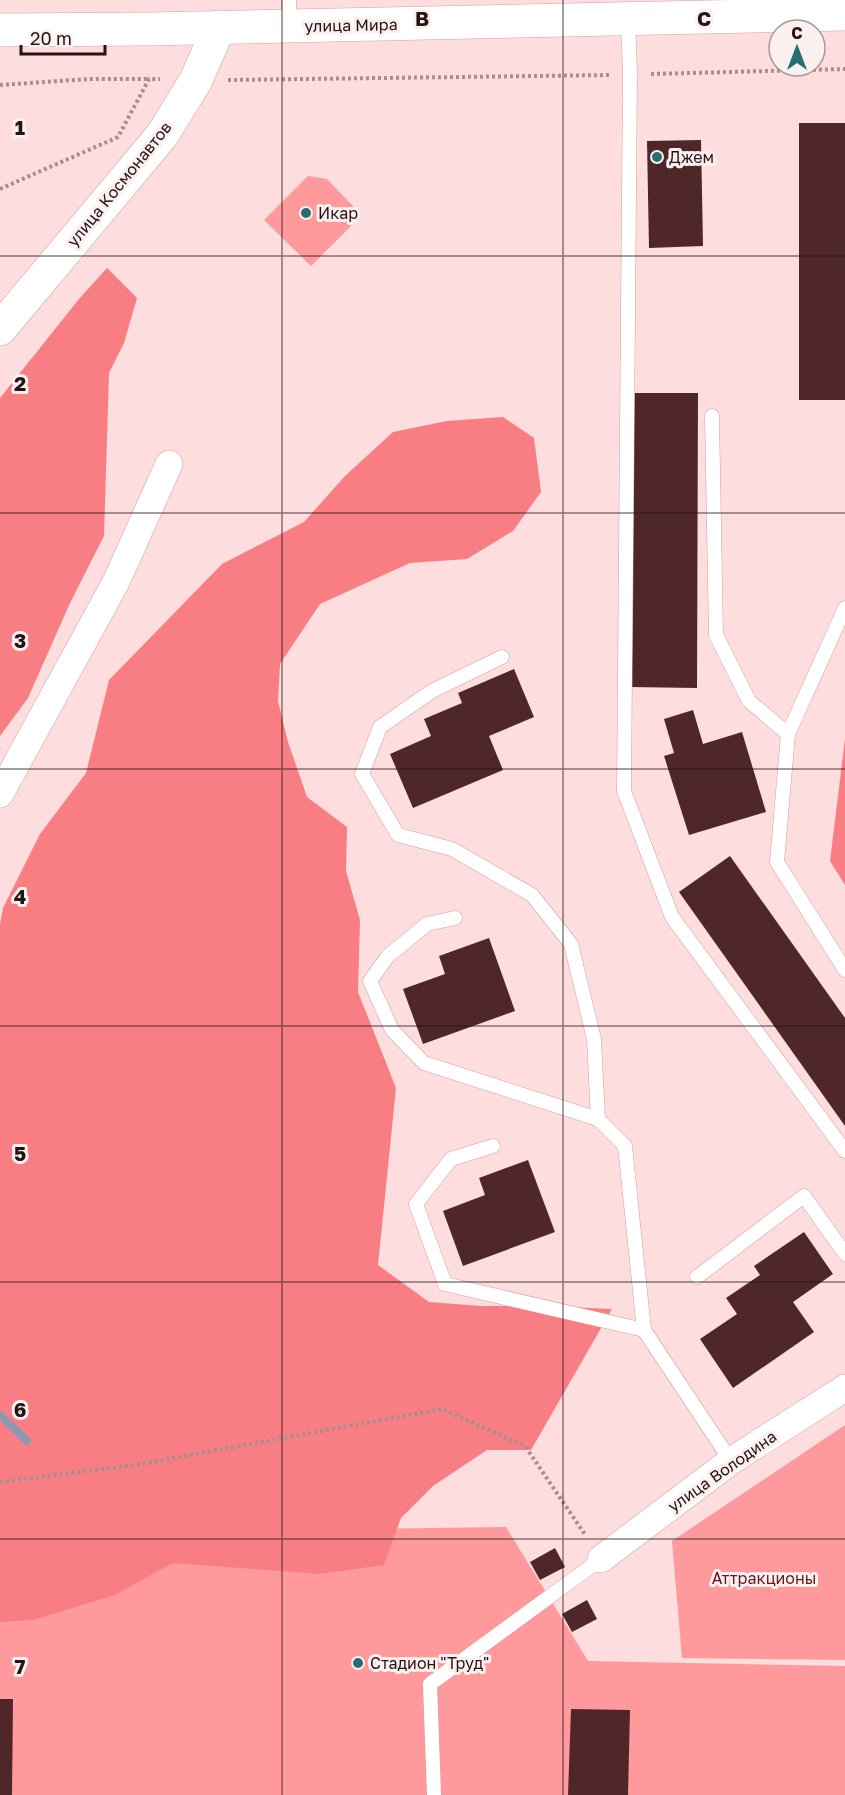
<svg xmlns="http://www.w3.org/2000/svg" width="845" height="1795" font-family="'Golos Text',sans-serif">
<rect width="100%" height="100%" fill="#fddddd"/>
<g fill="#ff999c">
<path d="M308,176L327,179L353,206L351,226L311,266L264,220Z"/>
<path d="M845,1425V1660L682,1658L672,1541Z"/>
<path d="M506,1527L588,1661L845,1666V1795H0V1534Z"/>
</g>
<g fill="#f97e84">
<path d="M107,268L137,298L124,343L109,373L104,536L70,603L28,698L0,736V398L79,299Z"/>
<path d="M503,417L534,438L541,492L513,531L467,559L410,563L320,604L280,664L278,701L288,742L307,797L347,827L346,871L360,920L358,992L396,1088L378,1265L429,1302L481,1306H543L612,1309L531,1450H487L433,1486L401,1518L384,1565L319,1574L173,1563L115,1595L33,1620L0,1622V924L3,908L40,834L86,773L109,680L222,564L304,522L345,476L393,432L447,421Z"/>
<path d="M845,739V885L830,861Z"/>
</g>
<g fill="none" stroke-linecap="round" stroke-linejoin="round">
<path stroke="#8c98b2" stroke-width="8" d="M0,1415L27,1441"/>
</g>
<g fill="#4f2729">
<rect x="799" y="123" width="46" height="277"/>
<path d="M701,140L703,246L649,248L647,141Z"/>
<path d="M630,393H698L697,688L629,687Z"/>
<path d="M514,669L534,717L489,736L503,770L413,808L390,754L431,736L424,719L462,703L458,693Z"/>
<path d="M693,710L703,744L742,732L766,812L689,835L664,756L674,753L664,719Z"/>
<path d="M730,856L845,1018V1126L679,892Z"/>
<path d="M489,938L515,1011L423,1044L403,989L445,974L439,956Z"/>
<path d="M528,1160L555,1232L463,1266L443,1211L485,1195L479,1178Z"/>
<path d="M804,1232L833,1274L793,1302L814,1332L733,1388L700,1339L737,1314L726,1298L760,1275L754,1266Z"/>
<path d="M555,1548L565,1567L540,1580L530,1562Z"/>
<path d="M587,1600L597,1619L572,1632L562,1614Z"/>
<path d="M0,1699H13L12,1795H0Z"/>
<path d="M571,1709L630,1710L628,1795H568Z"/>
</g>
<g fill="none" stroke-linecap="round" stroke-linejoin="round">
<g stroke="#d3a1a1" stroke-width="15">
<g id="service">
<path d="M628,19L630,74L624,791L672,917L845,1151"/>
<path d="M289,26V0"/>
<path d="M712,416L716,635L749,701L788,734"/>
<path d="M845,608L788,734L777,862L845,970"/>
<path d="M502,657L432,691L380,727L362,774L398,835L452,849L532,895L571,944L594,1039L598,1119"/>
<path d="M455,918L427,924L388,956L370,981L392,1030L424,1063L598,1119L625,1146L644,1330"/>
<path d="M493,1146L451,1159L416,1204L445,1284L644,1330L731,1461"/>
<path d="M697,1277L804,1196L845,1254"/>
<path d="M434,1795L430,1684L601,1559"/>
</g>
</g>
<g stroke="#d3a1a1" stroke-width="28">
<g id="minor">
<path d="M0,794L116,582L169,464"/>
<path d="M601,1559L731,1461L845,1388"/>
</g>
</g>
<g stroke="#d3a1a1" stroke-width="34">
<g id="tertiary">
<path d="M0,30L151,29L845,14"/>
<path d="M0,329L163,134L196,80L219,27"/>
</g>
</g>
<g stroke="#a98e8e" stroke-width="4" stroke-dasharray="3 3" stroke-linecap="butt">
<path d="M651,74L845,69"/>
<path d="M228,80L610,75"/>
<path d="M0,85L89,79H149"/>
<path d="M0,189L118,137L149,79H160"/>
<path d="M0,1482L135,1465L442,1409L525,1446L586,1536"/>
</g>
<use href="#service" stroke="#fff" stroke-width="14"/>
<use href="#minor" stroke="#fff" stroke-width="27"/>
<use href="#tertiary" stroke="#fff" stroke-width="33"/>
</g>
<path fill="none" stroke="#271415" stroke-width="1.5" stroke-opacity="0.55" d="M282,0V1795M563,0V1795M0,256H845M0,513H845M0,769H845M0,1026H845M0,1282H845M0,1539H845"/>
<g fill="#246f72" stroke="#fbf0f0" stroke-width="2">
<circle cx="657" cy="157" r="6"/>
<circle cx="306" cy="213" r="6"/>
<circle cx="358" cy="1663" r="6"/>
</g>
<g text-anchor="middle" stroke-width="6" stroke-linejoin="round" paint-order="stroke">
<g font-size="16" fill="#271415" stroke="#fbf0f0">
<text transform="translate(351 25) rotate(-1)" y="6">улица Мира</text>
<text transform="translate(119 184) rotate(-51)" y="6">улица Космонавтов</text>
<text transform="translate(722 1471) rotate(-35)" y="6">улица Володина</text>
</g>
<g font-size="16" fill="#271415" stroke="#fbf0f0" text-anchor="start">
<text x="669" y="163">Джем</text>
<text x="318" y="219">Икар</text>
<text x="370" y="1669">Стадион "Труд"</text>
</g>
<g font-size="16" fill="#641721" stroke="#fbf0f0">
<text x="764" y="1584">Аттракционы</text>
</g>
</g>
<g font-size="20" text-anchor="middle" font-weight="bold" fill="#271415" stroke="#fbf0f0" stroke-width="6" stroke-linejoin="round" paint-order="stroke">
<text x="422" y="26">B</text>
<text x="704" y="26">C</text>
<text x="20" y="135">1</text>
<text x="20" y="391">2</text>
<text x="20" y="648">3</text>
<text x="20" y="904">4</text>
<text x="20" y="1161">5</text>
<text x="20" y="1417">6</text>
<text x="20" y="1674">7</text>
</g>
<g transform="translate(797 48)"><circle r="28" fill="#fbf0f0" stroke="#a69898" stroke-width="1.5"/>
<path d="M0-4.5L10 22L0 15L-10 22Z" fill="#246f72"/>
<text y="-9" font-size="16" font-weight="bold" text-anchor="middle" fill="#271415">С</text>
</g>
<path d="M21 45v9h84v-9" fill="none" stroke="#271415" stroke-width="3"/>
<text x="30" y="45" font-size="18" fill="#271415" stroke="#fbf0f0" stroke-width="4.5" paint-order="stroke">20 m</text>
</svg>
